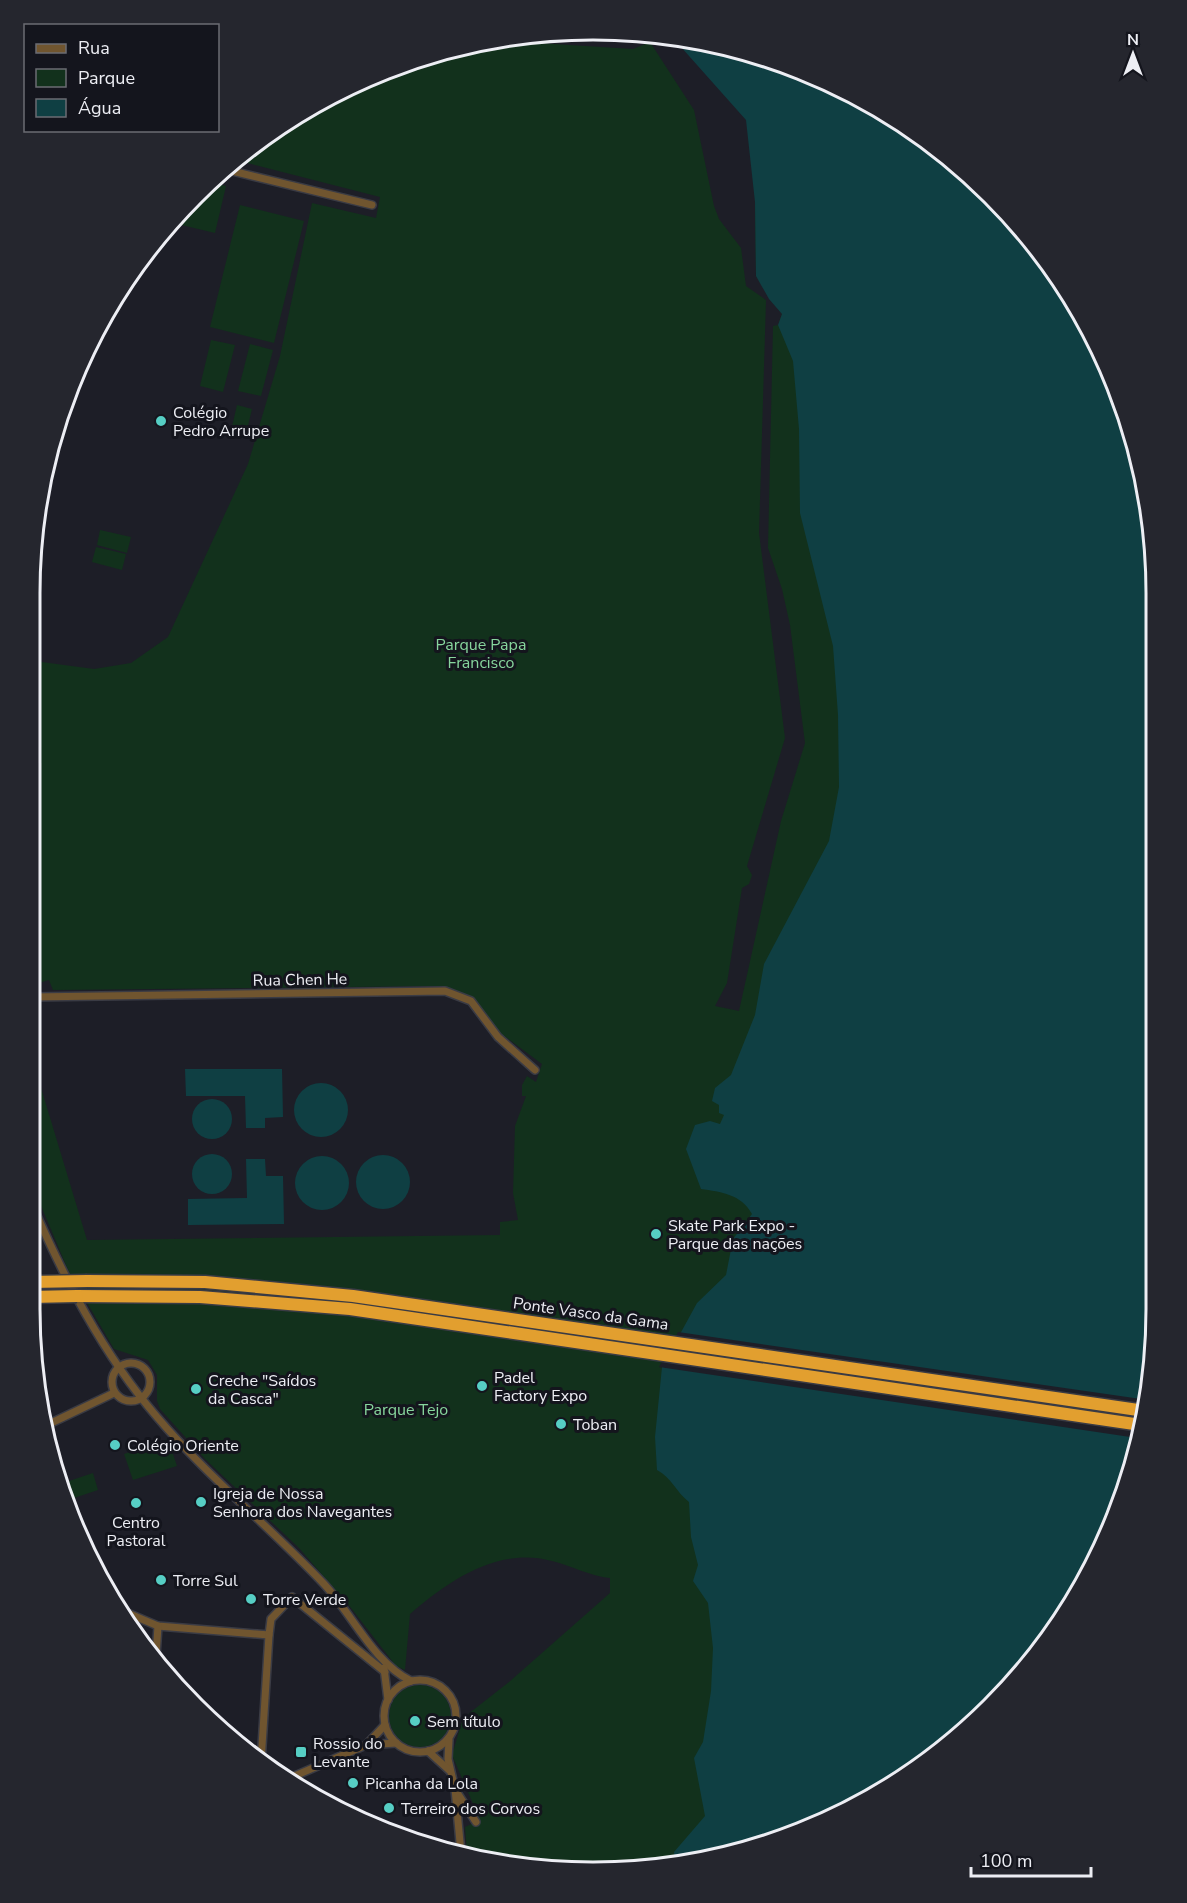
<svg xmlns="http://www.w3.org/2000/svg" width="1187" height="1903" font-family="'Nunito Sans',sans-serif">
<rect width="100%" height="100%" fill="#1d1e27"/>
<g fill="#12311c">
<path d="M535,34L522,42L633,49L650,42L694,110L714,206L719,219L741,248L746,286L766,300L759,533L785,738L747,866L752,875L749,884L742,888L727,983L715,1006L739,1011L781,821L805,743L790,625L782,589L768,548L773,326L778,325L782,314L756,276L755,202L912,131L937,147L1027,236L889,1786L740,1854L557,1872L467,1854L465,1827L480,1820L452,1755L463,1718L509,1682L610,1593V1578C590,1576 572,1566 552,1561C498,1546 448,1581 410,1614L405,1670L396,1666L351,1608L299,1548L205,1459L160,1409L157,1401V1375L148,1360L114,1349L68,1270L31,1182L32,1058L87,1240L500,1235V1222L518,1220L513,1193L515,1126L526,1096H522V1085L527,1076L536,1082L542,1064L499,1032L475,1001L467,995L440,986L53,990L49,980L32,985L34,661L94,669L131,663L168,637L248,464L280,356L312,203L376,218L380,197L236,160L312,105L413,60L520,35Z"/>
<path d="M210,182L226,186L215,233L173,223Z"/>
<path d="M240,205L304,221L274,343L210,327Z"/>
<path d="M211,340L235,345L223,392L200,386Z"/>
<path d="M250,344L273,350L261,396L238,391Z"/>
<path d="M237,405L252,409L245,438L230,435Z"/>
<path d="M100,530L131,537L127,553L97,545Z"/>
<path d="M96,547L126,554L122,570L92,562Z"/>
<path d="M168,1439L177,1466L133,1480L124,1454Z"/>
<path d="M93,1473L98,1490L71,1499L66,1482Z"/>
<circle cx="420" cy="1716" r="31"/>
</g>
<g fill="#0f3f43">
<path d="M673,38L740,49L843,88L937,147L1040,250L1099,344L1138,447L1156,556L1152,1383L1114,1525L1040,1653L907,1778L740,1854L675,1860L674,1852L705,1816L694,1758L703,1742L711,1691L713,1648L708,1603L693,1581L698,1565L691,1537L689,1502C676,1492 672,1478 657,1470L655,1437L662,1367L697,1303L726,1275L733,1239L752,1214C741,1194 721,1192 701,1189L686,1149L695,1125L710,1121L720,1124L724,1115L719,1113V1105L712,1101L715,1088L731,1075L755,1015L764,964L829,841L839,787L838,715L833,646L800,513L799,429L793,361L778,325L782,314L769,299L756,276L755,202L746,120Z"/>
<path d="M185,1069H282L283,1117L265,1118V1128H246L245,1096H186Z"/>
<circle cx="321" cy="1110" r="27"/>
<circle cx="212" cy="1119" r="20"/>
<circle cx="212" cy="1174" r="20"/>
<circle cx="383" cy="1182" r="27"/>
<circle cx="322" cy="1183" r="27"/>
<path d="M246,1159H265L266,1176H283L284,1224L188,1225V1199L247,1198Z"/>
</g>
<path fill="#1d1e27" d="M678,1332L1148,1400L1137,1438L659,1367Z"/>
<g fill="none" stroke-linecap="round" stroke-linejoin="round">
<g stroke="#3a3b44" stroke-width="10">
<g id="minor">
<path d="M224,169L372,205"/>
<path d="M32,997L445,991L471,1001L498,1037L535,1070"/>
<path d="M31,1202C64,1278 102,1353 157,1417C208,1477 270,1527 324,1584C352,1614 374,1663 411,1681"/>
<circle cx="131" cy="1382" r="19"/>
<path d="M49,1424L114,1393"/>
<path d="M118,1609L158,1626L269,1635L271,1619L292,1597L385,1672"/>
<path d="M156,1656L158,1626"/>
<path d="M384,1668L388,1700"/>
<circle cx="420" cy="1716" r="36"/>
<path d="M449,1740L448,1759L455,1789L461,1853"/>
<path d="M368,1743L385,1725"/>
<path d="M428,1751L450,1771"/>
<path d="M261,1762L269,1635"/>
<path d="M290,1778L366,1745L396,1743"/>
<path d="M456,1791L476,1822"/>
</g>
</g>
<g stroke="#3a3b44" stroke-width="15">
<g id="motorway">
<path d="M87,1281L205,1282L353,1296L1145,1411"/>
<path d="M77,1296L200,1297L350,1309L1141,1425"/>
</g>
</g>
<use href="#minor" stroke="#70552f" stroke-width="7"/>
<use href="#motorway" stroke="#e29f2f" stroke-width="12"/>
<g stroke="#3a3b44" stroke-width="15" stroke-linecap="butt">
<g id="motorway-bridge">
<path d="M30,1282L87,1281"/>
<path d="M30,1297L77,1296"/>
</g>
</g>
<use href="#motorway-bridge" stroke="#e29f2f" stroke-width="12"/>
</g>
<g fill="#56cec4" stroke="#14151d" stroke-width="2">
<circle cx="161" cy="421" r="6"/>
<circle cx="656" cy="1234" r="6"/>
<circle cx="482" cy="1386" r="6"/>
<circle cx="196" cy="1389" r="6"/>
<circle cx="561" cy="1424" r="6"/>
<circle cx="115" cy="1445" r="6"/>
<circle cx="201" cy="1502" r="6"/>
<circle cx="136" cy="1503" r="6"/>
<circle cx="161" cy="1580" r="6"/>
<circle cx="251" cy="1599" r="6"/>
<circle cx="415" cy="1721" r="6"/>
<rect x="295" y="1746" width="12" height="12" rx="3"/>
<circle cx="353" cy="1783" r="6"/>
<circle cx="389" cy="1808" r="6"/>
</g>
<g text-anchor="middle" stroke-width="6" stroke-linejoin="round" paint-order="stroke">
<g font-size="16" fill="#edeef4" stroke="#14151d" text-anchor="start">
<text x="173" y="418">Colégio<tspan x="173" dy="18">Pedro Arrupe</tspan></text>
<text x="668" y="1231">Skate Park Expo -<tspan x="668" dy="18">Parque das nações</tspan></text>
<text x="494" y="1383">Padel<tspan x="494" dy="18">Factory Expo</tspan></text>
<text x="208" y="1386">Creche "Saídos<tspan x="208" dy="18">da Casca"</tspan></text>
<text x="573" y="1430">Toban</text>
<text x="127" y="1451">Colégio Oriente</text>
<text x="213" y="1499">Igreja de Nossa<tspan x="213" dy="18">Senhora dos Navegantes</tspan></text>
<text x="136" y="1528" text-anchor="middle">Centro<tspan x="136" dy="18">Pastoral</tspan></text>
<text x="173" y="1586">Torre Sul</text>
<text x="263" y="1605">Torre Verde</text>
<text x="427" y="1727">Sem título</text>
<text x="313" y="1749">Rossio do<tspan x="313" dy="18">Levante</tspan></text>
<text x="365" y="1789">Picanha da Lola</text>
<text x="401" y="1814">Terreiro dos Corvos</text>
</g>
<g font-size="16" fill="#87d69d" stroke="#14151d">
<text x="481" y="650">Parque Papa<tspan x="481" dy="18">Francisco</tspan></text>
<text x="406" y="1415">Parque Tejo</text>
</g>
<g font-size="16" fill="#edeef4" stroke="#14151d">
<text transform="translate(300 979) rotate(-1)" y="6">Rua Chen He</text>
<text transform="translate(591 1313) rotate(8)" y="6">Ponte Vasco da Gama</text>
</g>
</g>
<path d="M0 0H1187V1903H0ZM593 40H593A553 553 0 0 1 1146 593V1309A553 553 0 0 1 593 1862H593A553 553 0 0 1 40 1309V593A553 553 0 0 1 593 40Z" fill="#25262e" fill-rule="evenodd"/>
<path fill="none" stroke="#edeef4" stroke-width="3" d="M593 40H593A553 553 0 0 1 1146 593V1309A553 553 0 0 1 593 1862H593A553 553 0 0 1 40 1309V593A553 553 0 0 1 593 40Z"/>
<rect x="24" y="24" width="195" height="108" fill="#14151d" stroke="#6b6c73" stroke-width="1.5"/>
<rect x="36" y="44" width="30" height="9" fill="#70552f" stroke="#6b6c73" stroke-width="1.5"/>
<text x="78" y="54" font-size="18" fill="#edeef4">Rua</text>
<rect x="36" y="69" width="30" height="18" fill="#12311c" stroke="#6b6c73" stroke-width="1.5"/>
<text x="78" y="84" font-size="18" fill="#edeef4">Parque</text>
<rect x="36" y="99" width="30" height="18" fill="#0f3f43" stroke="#6b6c73" stroke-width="1.5"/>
<text x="78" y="114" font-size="18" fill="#edeef4">Água</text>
<g transform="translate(1133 54)" stroke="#14151d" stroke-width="4.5" paint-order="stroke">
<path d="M0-4.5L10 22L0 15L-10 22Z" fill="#edeef4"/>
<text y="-9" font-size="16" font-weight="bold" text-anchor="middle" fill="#edeef4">N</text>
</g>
<path d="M971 1867v9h120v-9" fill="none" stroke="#edeef4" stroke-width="3"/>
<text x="980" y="1867" font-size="18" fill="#edeef4" stroke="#14151d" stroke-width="4.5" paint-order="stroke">100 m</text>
</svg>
